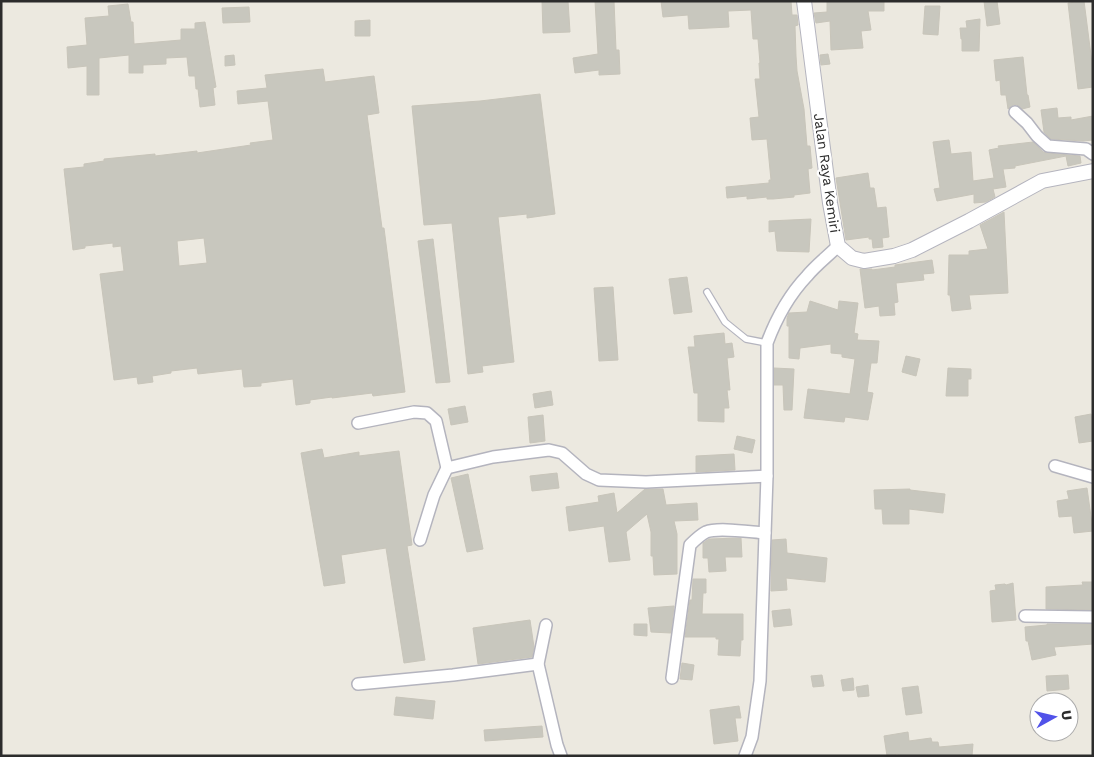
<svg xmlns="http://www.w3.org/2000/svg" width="1094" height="757" font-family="'Work Sans',sans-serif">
<rect width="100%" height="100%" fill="#ece9e0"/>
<g fill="#c8c7be" stroke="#c8c5ba" fill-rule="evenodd">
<path d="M542,1H568L570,32L543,33Z"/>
<path d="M595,1H614L616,50H619L620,74L599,75V70L575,73L573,58L598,54Z"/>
<path d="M661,1H791L792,15H797L798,25L795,26L796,56L797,71L804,109L807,146H810L812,168L808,169L810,193L794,195V197L773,199H767V197L747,199V196L727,198L726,187L769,183V180H771L767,139L752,140L750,118L759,117L755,79H760L759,63H760L758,39H753L751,10L728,11L729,27L689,29L688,15L663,17Z"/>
<path d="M827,1H884V11H868L871,30L861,31L863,48L831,50L830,21L816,23L814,13L827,12Z"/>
<path d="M984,1H997L1000,24L987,26Z"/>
<path d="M1084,1L1093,71V87L1078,89L1068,3Z"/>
<path d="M128,4L131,22H133L134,44L181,40V29H195V23L205,22L216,87L213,88L215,105L200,107L198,89H196L195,76H189L187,57L166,58V64L143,65V73H129V55L99,58V95H87V66L68,68L67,47L87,45L85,18L109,16L108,6Z"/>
<path d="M925,6H940L938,35L923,34Z"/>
<path d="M249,7L250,22L223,23L222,8Z"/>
<path d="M980,19L979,51H962V39H961L960,28H967L966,21Z"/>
<path d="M370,20V36H355V21Z"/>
<path d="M828,54L830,64L821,65L820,55Z"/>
<path d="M234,55L235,65L225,66V56Z"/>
<path d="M1023,57L1027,95H1028L1030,107L1022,109L1017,105H1013L1010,107L1008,109L1006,95H1001L1000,80L996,81L994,60Z"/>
<path d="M323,69L325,82L374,76L379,113L367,115L382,228H384L405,392L373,396L372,393L332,398V397L310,400V403L296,405L293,379L261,383V386L244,387L242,369L198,374L197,368L171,371V373L152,376L153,382L138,384L137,377L114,380L100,274L124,271L121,246L113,247V243L85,246V248L73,250L64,169L84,167V164L104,161V159L155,154V156L197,151V153L251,145L250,143L273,140L268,101L238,104L237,91L267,88L265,75ZM204,238L207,263L179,266L177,241Z"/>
<path d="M540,94L555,214L527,218V214L498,217L514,362L482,366L483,372L468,374L452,223L424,225L412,106L480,101Z"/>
<path d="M1057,108L1058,118L1071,117V120L1093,116V140L1083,141L1051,139L1044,132L1041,110Z"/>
<path d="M949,140L951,154L971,152L973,181L994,178L989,150L999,148L998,146L1033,142L1043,152L1047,153L1080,156L1081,163L1068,166L1066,156L1015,166V168L1003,169L1006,187L993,189L995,197L986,202L974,203V194L937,201L934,189L940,188L933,142Z"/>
<path d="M868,173L870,188H874L877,208L886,207L889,237L882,238L883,247L873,248L872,239H869V237L846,240L836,178Z"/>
<path d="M1004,212L1008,293L969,295L971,309L952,311L950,295H948L949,255H969V251L988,249L980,225Z"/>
<path d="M811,219L809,252L777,251L775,231L769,232V221Z"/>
<path d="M433,239L450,382L436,383L418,241Z"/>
<path d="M932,260L934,273L923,274L924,280L896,283L898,302L894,303L895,315L880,316L879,306L865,308L860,269H872V270L895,267V265Z"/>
<path d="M687,277L692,312L674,314L669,279Z"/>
<path d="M613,287L618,360L599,361L594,288Z"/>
<path d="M810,301L838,310L839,301L858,303L854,333L858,334L857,340L879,341L877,363H871L867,392L873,393L868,420L845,417L844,422L804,418L808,389L850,394L855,359L842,357V354L831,353V344L800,348L799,359L789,358V326H787V318L789,313L807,312Z"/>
<path d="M724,333L725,344L732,343L734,357L727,358L730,390H727L729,408H724V422L698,421V393H694L688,347H695L694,336Z"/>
<path d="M906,356L920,359L916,376L902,372Z"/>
<path d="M774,368L794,369L792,410H784L783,385H774Z"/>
<path d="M948,368L971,369V379H968V396H946Z"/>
<path d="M551,391L553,405L535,408L533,394Z"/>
<path d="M465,406L468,422L451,425L448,409Z"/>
<path d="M1091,414L1093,428V441L1079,443L1075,417Z"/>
<path d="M543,415L545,441L530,443L528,417Z"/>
<path d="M737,436L755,440L752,453L734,449Z"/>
<path d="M322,449L324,458L359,452V456L399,451L412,545L407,546L425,660L404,663L386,548L341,555L345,583L324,586L301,453Z"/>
<path d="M734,454L735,470L696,472V456Z"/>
<path d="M557,473L559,488L532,491L530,476Z"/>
<path d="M468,474L483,549L467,552L451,478Z"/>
<path d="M1087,488L1093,531L1074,533L1072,516L1059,517L1057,501L1069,499L1067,491Z"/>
<path d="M645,489H663L666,505L697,503L698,520L674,521L677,534V574L654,575L653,556H651V532L647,514L626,532L630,560L609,562L604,526L569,531L566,507L599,502L598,496L614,493L617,513Z"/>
<path d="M910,489V490L945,494L943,513L909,509V524H883L882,509H875L874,490Z"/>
<path d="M741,538L742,557H725L726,571L709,572L708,558H703V543L709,539Z"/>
<path d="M786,539L787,553L827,558L825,582L786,578L787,590L771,591L772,540Z"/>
<path d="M693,579H706V593H703L702,614H743V640H741L740,656L718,655L719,639H716V637H685L690,600H692Z"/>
<path d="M1082,582H1093V610L1046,609V587L1083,585Z"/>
<path d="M1013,583L1016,620L992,622L990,591L996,590L995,585L1005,584L1006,585Z"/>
<path d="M674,606L671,633L651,632L648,608Z"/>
<path d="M790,609L792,625L774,627L772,611Z"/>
<path d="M530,620L534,647L532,657L478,664L473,628Z"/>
<path d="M634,624H647V636L634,635Z"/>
<path d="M1047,624H1093V644L1054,647L1056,655L1032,660L1028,641H1026L1025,627L1047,625Z"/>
<path d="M682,663L694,665L692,680L680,679Z"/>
<path d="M822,675L824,686L813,687L811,676Z"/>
<path d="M1068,675L1069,689L1047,691L1046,676Z"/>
<path d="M853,678L854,690L843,691L841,680Z"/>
<path d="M868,685L869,696L858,697L856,687Z"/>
<path d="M918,686L922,713L906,715L902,688Z"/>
<path d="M396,697L435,701L433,719L394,715Z"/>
<path d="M739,706L741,718H735L738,741L714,744L710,710Z"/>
<path d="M542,726L543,737L485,741L484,730Z"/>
<path d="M908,732L909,741L931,738L932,742H938L939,747L973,744L972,756H898V754L887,756L884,736Z"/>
</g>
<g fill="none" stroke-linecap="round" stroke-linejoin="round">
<g stroke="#b4b4be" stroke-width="8">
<path id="service" d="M707,292L725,322L746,339L767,343"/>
</g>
<g stroke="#b4b4be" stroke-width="14">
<g id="minor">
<path d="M1015,112L1027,123L1037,136L1048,146L1086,149L1093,154"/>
<path d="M358,423L414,412L427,413L436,421L447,468L493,457L549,450L562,453L586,474L599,480L646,482L767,476"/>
<path d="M1055,466L1093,477"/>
<path d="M420,540L434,495L447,468"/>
<path d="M1025,616L1093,617"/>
<path d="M546,625L538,664L557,745L561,756"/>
<path d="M672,678L690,545C695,540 700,535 706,532C718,527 750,532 765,533"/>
<path d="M358,684L453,675L538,664"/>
<path d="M745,756L752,737L760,681L767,476V343C776,319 789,295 807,276C816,265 828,256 838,246"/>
</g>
</g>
<g stroke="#b4b4be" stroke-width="16">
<path id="tertiary" d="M804,1L830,203L838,246L852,258L864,261L894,256L912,250L969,221L1042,181L1093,171"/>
</g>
<use href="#service" stroke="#fff" stroke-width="5.5"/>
<use href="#minor" stroke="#fff" stroke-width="11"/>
<use href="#tertiary" stroke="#fff" stroke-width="14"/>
</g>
<g text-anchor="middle" stroke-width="4.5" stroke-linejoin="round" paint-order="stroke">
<g font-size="14" fill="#2c2c2c" stroke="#fff">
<text transform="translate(827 173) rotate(82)" y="5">Jalan Raya Kemiri</text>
</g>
</g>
<rect width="1094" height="757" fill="none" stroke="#2c2c2c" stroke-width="5"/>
<g transform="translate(1054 717) rotate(82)"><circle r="24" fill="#ffffff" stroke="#ababab"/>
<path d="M0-4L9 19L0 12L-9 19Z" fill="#5152e9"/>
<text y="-8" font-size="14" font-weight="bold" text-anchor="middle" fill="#2c2c2c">U</text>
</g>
</svg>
